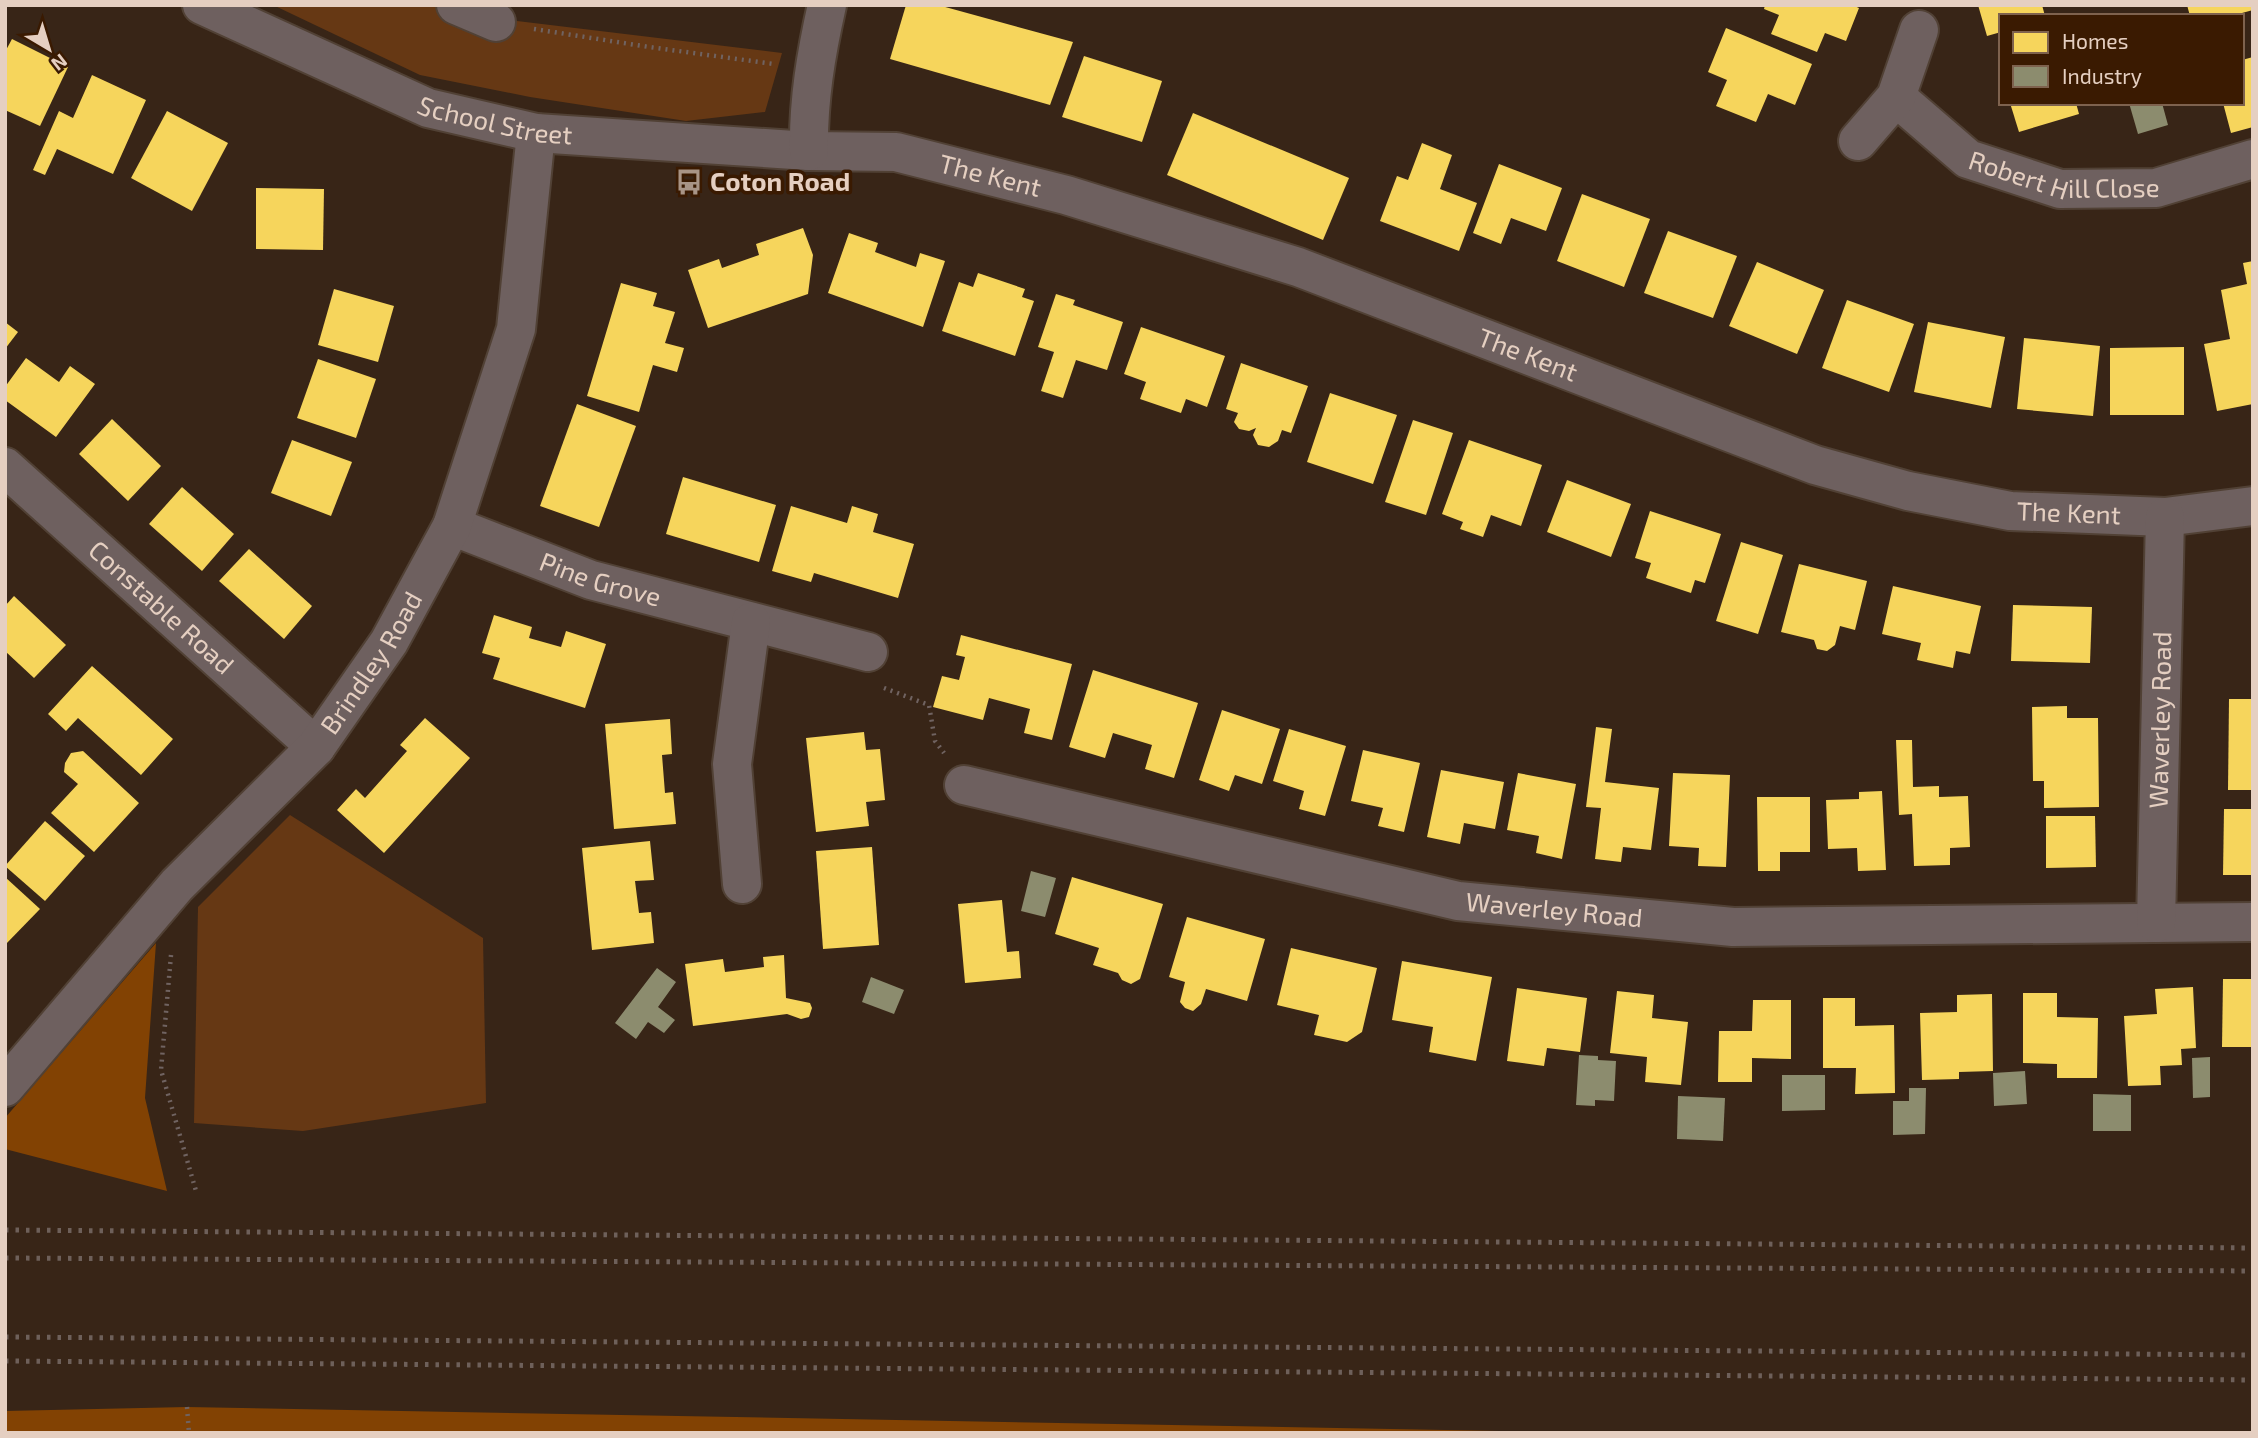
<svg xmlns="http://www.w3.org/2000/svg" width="2258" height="1438" font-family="'Exo 2',sans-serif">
<rect width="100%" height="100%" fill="#382517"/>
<g fill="#663814">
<path d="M273,5H481L517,21L782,53L765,112L686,121L530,97L420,75Z"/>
<path d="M290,815L483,938L486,1103L303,1131L194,1123L198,907Z"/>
</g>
<g fill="#824203">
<path d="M156,943L145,1098L167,1191L5,1149V1118Z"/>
<path d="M187,1407L1607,1433H5V1411Z"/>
</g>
<g fill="#f6d55c">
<path d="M906,5H938L1073,42L1050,105L890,59Z"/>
<path d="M1765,5H1852L1859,8L1846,41L1825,33L1817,52L1771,34L1779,15L1764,9Z"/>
<path d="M1978,5H2042L2045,16H2001V32L1987,36Z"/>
<path d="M2187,5H2253V10L2231,16H2190Z"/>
<path d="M1726,28L1812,64L1795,105L1768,94L1756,122L1716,106L1727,80L1708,72Z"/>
<path d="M12,39L68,67L40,126L5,110V52Z"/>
<path d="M1084,56L1162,81L1142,142L1062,117Z"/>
<path d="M2253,57V127L2231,133L2223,103H2242V60Z"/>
<path d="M92,75L146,100L113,174L57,149L45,175L33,170L59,111L73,118Z"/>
<path d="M2010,103H2076L2079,114L2019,132Z"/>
<path d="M167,111L228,143L192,211L131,178Z"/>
<path d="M1193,113L1349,178L1323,240L1167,175Z"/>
<path d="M1422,143L1452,155L1440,189L1477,203L1459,251L1380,221L1397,176L1408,180Z"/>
<path d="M1499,164L1562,188L1546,231L1511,218L1501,244L1473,233Z"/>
<path d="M256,188L324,189L323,250L256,249Z"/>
<path d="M1582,194L1650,219L1624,287L1557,261Z"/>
<path d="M803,228L813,255L808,294L708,328L688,270L719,259L722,268L759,255L756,244Z"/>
<path d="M1668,231L1737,256L1713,318L1644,293Z"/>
<path d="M849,233L878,243L875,252L916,267L920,253L945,261L923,327L828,293Z"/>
<path d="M2253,261V404L2217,411L2204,344L2230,339L2221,290L2247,284L2243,263Z"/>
<path d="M1757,262L1824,290L1797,354L1729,326Z"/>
<path d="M978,273L1025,289L1022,297L1034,301L1015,356L942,331L959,282L973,287Z"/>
<path d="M621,283L657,293L653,306L675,312L665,343L684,348L677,372L653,365L639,412L587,396Z"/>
<path d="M334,289L394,306L378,362L318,345Z"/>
<path d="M1056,294L1075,300L1073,305L1123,322L1107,370L1076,360L1063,398L1041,391L1054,352L1038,347Z"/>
<path d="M1847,300L1914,324L1889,392L1822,368Z"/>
<path d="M5,322L18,332L5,349Z"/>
<path d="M1928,322L2005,337L1991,408L1914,392Z"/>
<path d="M1141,327L1225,356L1207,407L1186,399L1181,413L1140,399L1146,382L1124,374Z"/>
<path d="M2024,338L2100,346L2093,416L2017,409Z"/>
<path d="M2184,347V415H2110V348Z"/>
<path d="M26,358L59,382L70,366L95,384L56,437L5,400V387Z"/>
<path d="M318,359L376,379L356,438L297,418Z"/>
<path d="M1241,363L1308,386L1291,433L1282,430L1278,441L1269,447L1258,445L1253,435L1256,428L1249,431L1239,429L1234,422L1238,413L1226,409Z"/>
<path d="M1330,393L1397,415L1373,484L1307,462Z"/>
<path d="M577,404L636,426L599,527L540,506Z"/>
<path d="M112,419L161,466L128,501L79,454Z"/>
<path d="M1413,420L1453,433L1426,515L1385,502Z"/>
<path d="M292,440L352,462L331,516L271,493Z"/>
<path d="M1469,440L1542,465L1521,526L1491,515L1483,537L1460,529L1463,522L1442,514Z"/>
<path d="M683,477L776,505L759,562L666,534Z"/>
<path d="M1567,480L1631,504L1611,557L1547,532Z"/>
<path d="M182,487L234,534L202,571L149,524Z"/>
<path d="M791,506L847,523L852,506L878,514L873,532L914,544L898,598L814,573L811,582L772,571Z"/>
<path d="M1650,511L1721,534L1705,583L1695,580L1691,593L1646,578L1651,563L1635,558Z"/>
<path d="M1741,542L1783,555L1758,634L1716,621Z"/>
<path d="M249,549L312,606L284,639L219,581Z"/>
<path d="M1799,564L1867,581L1855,630L1840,626L1835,645L1827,651L1817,649L1814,640L1781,632Z"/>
<path d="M1893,586L1981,606L1970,654L1956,651L1953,668L1917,660L1921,643L1882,634Z"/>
<path d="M14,596L66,645L34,678L5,651V606Z"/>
<path d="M2013,605L2092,607L2090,663L2011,661Z"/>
<path d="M494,615L532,627L529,638L561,647L566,631L606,644L585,708L493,679L500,658L482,653Z"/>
<path d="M961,635L1072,664L1052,740L1024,733L1030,709L989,698L983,720L933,707L942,676L959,680L965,657L956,655Z"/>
<path d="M92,666L173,739L141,775L78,718L66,731L48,714Z"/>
<path d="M1093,670L1198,703L1174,778L1145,769L1152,745L1113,733L1105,758L1069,747Z"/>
<path d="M2229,699H2253V790H2228Z"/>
<path d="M2067,706V718H2098L2099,807L2044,808V781H2033L2032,707Z"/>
<path d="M1222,710L1280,729L1262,784L1235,775L1229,791L1199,780Z"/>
<path d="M425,718L470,758L384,853L337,810L356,789L365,798L407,751L400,745Z"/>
<path d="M670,719L672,754L662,755L665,793L673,792L676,824L614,829L605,724Z"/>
<path d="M1596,727L1612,729L1605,782L1659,788L1651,850L1623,847L1621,862L1595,859L1601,808L1586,807Z"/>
<path d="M1289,729L1346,746L1325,816L1299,809L1304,791L1273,781Z"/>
<path d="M864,732L866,750L880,749L885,800L866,802L869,826L816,832L806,738Z"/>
<path d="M1896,740H1912L1913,787L1939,786V797L1968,796L1970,847L1950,848V865L1914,866L1912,814L1899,815Z"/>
<path d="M1363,750L1420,763L1404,832L1378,826L1383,808L1351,801Z"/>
<path d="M83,751L139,803L94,852L51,813L78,784L64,772L65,763L71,753Z"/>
<path d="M1441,770L1504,782L1495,829L1464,823L1460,844L1427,837Z"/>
<path d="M1518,773L1576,784L1562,859L1536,853L1539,836L1507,830Z"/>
<path d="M1673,773L1730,775L1726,867L1698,866L1699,848L1669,846Z"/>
<path d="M1882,791L1886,870L1858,871L1857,848L1828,849L1826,800L1859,799V792Z"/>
<path d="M1757,797H1810V852H1780V871H1758Z"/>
<path d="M2224,809H2253V875H2223Z"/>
<path d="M2046,816H2095L2096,867L2046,868Z"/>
<path d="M45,821L85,856L45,901L5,866Z"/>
<path d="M650,841L654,880L635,881L639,913L651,912L654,943L592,950L582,848Z"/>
<path d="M872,847L879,945L823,949L816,851Z"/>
<path d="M5,877L40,909L5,945Z"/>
<path d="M1072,877L1163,904L1140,979L1131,984L1122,980L1118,973L1093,965L1099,948L1055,934Z"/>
<path d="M1002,900L1007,952L1019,951L1021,978L965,983L958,904Z"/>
<path d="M1187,917L1265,939L1247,1001L1206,989L1201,1004L1193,1011L1185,1008L1180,1002L1185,982L1169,977Z"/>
<path d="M1291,948L1377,968L1362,1032L1347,1042L1314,1035L1319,1015L1277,1005Z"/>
<path d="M784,955L786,998L810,1003L812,1008L809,1017L801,1019L787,1014L693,1026L685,964L723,959L725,972L764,967L763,957Z"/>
<path d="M1402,961L1492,977L1476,1061L1429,1052L1433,1027L1392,1020Z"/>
<path d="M2223,979H2253V1047H2222Z"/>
<path d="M2193,987L2196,1048L2181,1049L2182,1065L2160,1066L2161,1085L2128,1086L2124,1016L2157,1014L2155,989Z"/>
<path d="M1517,988L1587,998L1580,1052L1547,1048L1544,1066L1507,1061Z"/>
<path d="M1617,991L1654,995L1652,1018L1688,1022L1681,1085L1645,1082L1647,1057L1610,1053Z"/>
<path d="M2023,993H2057V1017L2098,1018L2097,1078H2057V1064L2023,1063Z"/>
<path d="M1992,994L1993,1071L1959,1072V1079L1922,1080L1920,1013L1957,1012V995Z"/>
<path d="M1823,998H1855V1026L1894,1025L1895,1093L1855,1094L1856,1068H1823Z"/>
<path d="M1753,1000H1791V1059L1752,1058V1082H1718L1719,1031H1752Z"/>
</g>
<g fill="#8c8c6e">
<path d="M2129,103H2162L2168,125L2138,134Z"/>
<path d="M1031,871L1056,878L1045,917L1021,911Z"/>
<path d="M657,968L676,982L658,1007L675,1020L664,1033L648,1022L636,1039L615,1023Z"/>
<path d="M871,977L904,990L894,1014L862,1002Z"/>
<path d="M1579,1055L1598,1056V1060L1616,1061L1614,1101L1595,1100V1106L1576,1105Z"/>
<path d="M2210,1057V1097L2193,1098L2192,1058Z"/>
<path d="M2025,1071L2027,1104L1994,1106L1993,1073Z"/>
<path d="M1782,1075H1825V1110L1782,1111Z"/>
<path d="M1909,1088H1926L1925,1134L1893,1135V1101H1909Z"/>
<path d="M2093,1094L2131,1095V1131H2093Z"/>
<path d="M1678,1096L1725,1098L1723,1141L1677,1139Z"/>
</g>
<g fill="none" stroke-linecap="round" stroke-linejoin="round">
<g stroke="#514135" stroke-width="42">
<g id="minor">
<path id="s1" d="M202,5L428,108L536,133L809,151L896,152L1066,195L1298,267L1815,465L1908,491L2010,511L2165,517L2253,506"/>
<path d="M456,5L496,22"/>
<path id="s2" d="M1896,97L1968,159L2060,189L2156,188L2253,159"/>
<path d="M1858,141L1896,97L1919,30"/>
<path d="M809,151C808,101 816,54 827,5"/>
<path id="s3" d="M5,467L316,747"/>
<path id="s4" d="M452,526L591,580L868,652"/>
<path id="s5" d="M964,785L1458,901L1733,927L2253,922"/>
<path d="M742,884L732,764L751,622"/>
<path id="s6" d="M2156,923L2165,517"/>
<path id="s7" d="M5,1087L177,885L316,747L389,642L452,526L516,329L536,133"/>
</g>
</g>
<g stroke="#706361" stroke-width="4.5" stroke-dasharray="2 5" stroke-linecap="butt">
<path d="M534,29L649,47L774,64"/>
<path d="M884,688L929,705L935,741L944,753"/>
<path d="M171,955L161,1070L196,1191"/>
<path d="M187,1407L189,1433"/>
</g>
<use href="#minor" stroke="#6e605f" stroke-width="38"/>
<g stroke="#6e605a" stroke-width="5" stroke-dasharray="3.5 7" stroke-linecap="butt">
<path d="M5,1230L2253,1248"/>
<path d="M5,1258L2253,1271"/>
<path d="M5,1337L2253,1355"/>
<path d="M5,1361L2253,1380"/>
</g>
</g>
<defs>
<g id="bus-bare" transform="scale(2.1)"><path d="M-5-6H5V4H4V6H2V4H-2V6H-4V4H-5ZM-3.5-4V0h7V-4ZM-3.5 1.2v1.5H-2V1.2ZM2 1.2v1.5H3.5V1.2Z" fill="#a89486" stroke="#3a1a01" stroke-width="2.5" paint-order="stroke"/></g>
</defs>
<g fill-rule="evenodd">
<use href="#bus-bare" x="689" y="182"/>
</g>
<g text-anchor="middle" stroke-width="7" stroke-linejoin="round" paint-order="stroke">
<g font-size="26" fill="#e5cfc1" stroke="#3a1a01">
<text dy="9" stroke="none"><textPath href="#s1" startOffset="317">School Street</textPath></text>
<text dy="9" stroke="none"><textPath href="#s2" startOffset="194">Robert Hill Close</textPath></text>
<text dy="9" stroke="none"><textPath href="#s1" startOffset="817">The Kent</textPath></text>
<text dy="9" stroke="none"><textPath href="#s1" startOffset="1384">The Kent</textPath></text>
<text dy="9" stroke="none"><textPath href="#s1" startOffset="1951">The Kent</textPath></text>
<text dy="9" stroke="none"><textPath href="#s4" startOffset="158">Pine Grove</textPath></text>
<text dy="9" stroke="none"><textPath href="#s3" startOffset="210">Constable Road</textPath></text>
<text dy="9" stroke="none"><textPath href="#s7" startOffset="562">Brindley Road</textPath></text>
<text dy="9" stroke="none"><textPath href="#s6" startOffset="203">Waverley Road</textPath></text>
<text dy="9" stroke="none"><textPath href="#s5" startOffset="604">Waverley Road</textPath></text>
</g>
<g font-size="26" font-weight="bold" fill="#e5cfc1" stroke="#3a1a01" text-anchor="start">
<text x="710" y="191">Coton Road</text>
</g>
</g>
<rect width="2258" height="1438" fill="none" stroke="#e5cfc1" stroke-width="14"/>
<rect x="1999" y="14" width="245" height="91" fill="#3a1a01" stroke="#7e624e" stroke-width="2"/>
<rect x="2013" y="32" width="35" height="21" fill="#f6d55c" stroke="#7e624e" stroke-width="2"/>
<text x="2062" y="49" font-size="21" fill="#e5cfc1">Homes</text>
<rect x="2013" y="66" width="35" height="21" fill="#8c8c6e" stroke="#7e624e" stroke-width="2"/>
<text x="2062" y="84" font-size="21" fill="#e5cfc1">Industry</text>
<g transform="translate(49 49) rotate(142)" stroke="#3a1a01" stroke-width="5" paint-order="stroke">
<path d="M0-5L12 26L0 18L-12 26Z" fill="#e5cfc1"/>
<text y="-10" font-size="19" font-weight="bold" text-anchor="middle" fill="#e5cfc1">N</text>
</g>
</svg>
